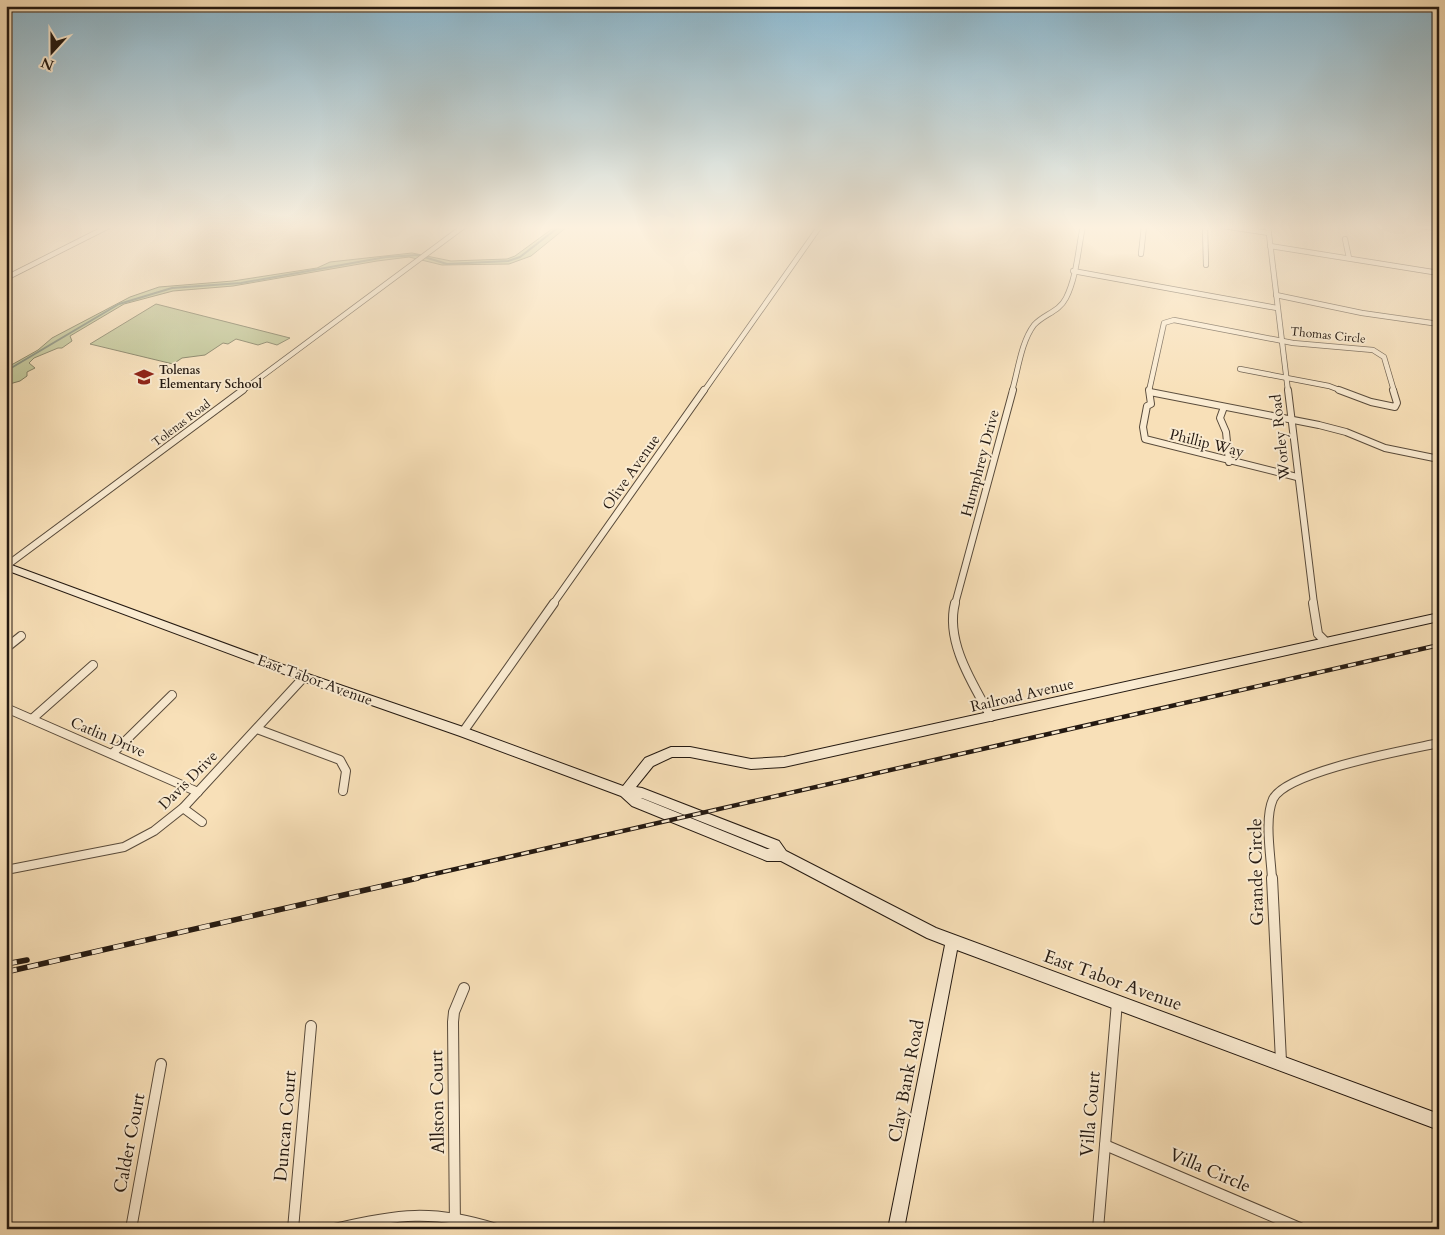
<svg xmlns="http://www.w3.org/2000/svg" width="1445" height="1235" font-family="Cardo,serif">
<rect width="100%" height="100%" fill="#f8e0b8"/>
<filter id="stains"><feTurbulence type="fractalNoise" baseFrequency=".004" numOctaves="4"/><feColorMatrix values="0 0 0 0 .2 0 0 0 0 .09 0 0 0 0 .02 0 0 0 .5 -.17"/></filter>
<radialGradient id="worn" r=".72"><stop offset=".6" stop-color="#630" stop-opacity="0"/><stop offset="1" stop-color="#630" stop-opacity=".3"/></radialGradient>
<g fill="#bac391" stroke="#6f6e51">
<path d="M556,226H568L531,256L509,264L442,265L409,257L377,261L233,286L173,291L124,304L70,336L72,341L62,348H58L34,358L29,363L35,368L27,372V376L20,381L6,385V368L38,350L52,338L130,297L159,287L233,281L317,268L330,262L412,253L451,261L507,259L515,256Z"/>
<path d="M156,304L290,338L277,345L267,342L258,345L236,339L228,344L223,343L205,355L182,358L173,364L90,344Z"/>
</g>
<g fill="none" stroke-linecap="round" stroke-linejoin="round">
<path stroke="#6e7c6c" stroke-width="2" d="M6,371L119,304L172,288L241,283L386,257L418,255L447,264L508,261L520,257L560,226"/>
<g stroke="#594b3b" stroke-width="6">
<g id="street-far3">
<path d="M1205,226L1206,265"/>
<path d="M1223,226L1269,233"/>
<path d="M1268,226L1288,391"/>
<path d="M1421,226L1439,229"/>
<path d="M1345,239L1349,258"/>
<path d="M1270,246L1439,273"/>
<path d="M1141,254L1144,226"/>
<path d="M1073,271L1277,308"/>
<path d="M6,278L109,226"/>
<path d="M1276,295L1362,313L1439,324"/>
<path d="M1240,369L1329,386L1342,391"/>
<path d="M242,391L464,226"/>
<path d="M704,391L820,226"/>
<path d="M1012,391C1018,371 1021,342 1034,325C1044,314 1059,312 1066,298C1077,276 1078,249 1083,226"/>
<path d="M1149,391L1164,323L1174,320L1293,343L1373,350L1384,357L1394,391"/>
</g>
</g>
<g stroke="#594b3b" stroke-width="8">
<g id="street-far2">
<path d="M1149,390L1151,404L1147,406L1143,427L1145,439L1297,477"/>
<path d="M1288,390L1314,604"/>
<path d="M1339,390L1371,402L1395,407L1397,403L1393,390"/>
<path d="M1150,392L1319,425L1346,432L1385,448L1439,459"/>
<path d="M1224,407L1220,418L1226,432L1229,462"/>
<path d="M6,566L243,390"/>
<path d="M553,604L704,390"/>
<path d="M955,604L1013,390"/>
</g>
</g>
<g stroke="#594b3b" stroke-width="10">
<g id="street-far1">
<path d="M955,603C945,642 973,684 991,717"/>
<path d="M1313,603L1318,634L1326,642"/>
<path d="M6,648L21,636"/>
<path d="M6,708L198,792"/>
<path d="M32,719L93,665"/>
<path d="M257,729L340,760L346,771L343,791"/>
<path d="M463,732L554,603"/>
<path d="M113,753L172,695"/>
<path d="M183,808L202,822"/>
<path d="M6,870L124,847L154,831L183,808L304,677"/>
<path d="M1272,879C1271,857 1264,819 1273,799C1287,771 1407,750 1439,743"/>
</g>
</g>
<g stroke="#594b3b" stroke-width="12">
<g id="street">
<path d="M1272,878L1281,1061"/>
<path d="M1105,1145L1300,1228"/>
<path d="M131,1229L161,1064"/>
<path d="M293,1229L311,1026"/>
<path d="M334,1229C397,1214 433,1209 496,1229"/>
<path d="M455,1229L453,1022L454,1012L464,988"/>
<path d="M1098,1229L1117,1002"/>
</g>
</g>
<g stroke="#241911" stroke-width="2">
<path id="secondary" d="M6,563L308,674L463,727L623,786L645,758L671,747H690L751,759L784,757L1439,613V621L784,767L751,769L690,757H672L653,766L636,787L642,788L779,841L786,851L936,928L1439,1114V1130L957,950L904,1229H888L945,945L927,938L781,861H767L632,806L621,796L460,736L300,680L6,570ZM641,798H642L770,849H767Z"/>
</g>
<use href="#street-far3" stroke="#faebd1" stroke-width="4.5"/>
<use href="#street-far2" stroke="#faebd1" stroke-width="6"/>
<use href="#street-far1" stroke="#faebd1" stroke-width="8"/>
<use href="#street" stroke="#faebd1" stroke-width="10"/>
<use href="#secondary" fill="#faebd1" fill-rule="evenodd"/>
<g stroke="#241911" stroke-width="4.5">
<path id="rail-far1" d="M412,879L1439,645"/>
</g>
<g stroke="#241911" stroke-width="5.5">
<g id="rail">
<path d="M6,964L27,960"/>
<path d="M6,972L418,878"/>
</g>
</g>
<use href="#rail-far1" stroke="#faebd1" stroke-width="2.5" stroke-dasharray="8" stroke-linecap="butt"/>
<use href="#rail" stroke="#faebd1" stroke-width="4" stroke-dasharray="11" stroke-linecap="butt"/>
</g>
<linearGradient id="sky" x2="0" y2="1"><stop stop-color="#8bb8cf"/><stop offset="0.57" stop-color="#fcf1df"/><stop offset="1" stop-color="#fcf1df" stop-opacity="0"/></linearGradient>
<rect width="1445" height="399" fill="url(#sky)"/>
<defs>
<g id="school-bare" transform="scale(1.5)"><path d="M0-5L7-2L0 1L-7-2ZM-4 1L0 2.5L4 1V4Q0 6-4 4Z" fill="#8f2418" stroke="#faebd1" stroke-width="2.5" paint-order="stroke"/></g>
</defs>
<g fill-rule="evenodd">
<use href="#school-bare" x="144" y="377"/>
</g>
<g text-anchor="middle" stroke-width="4" stroke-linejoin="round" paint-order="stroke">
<g font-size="12" fill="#241911" stroke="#faebd1">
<text transform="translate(1328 335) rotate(6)" y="4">Thomas Circle</text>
<text transform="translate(181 423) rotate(-37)" y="4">Tolenas Road</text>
</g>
<g font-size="12" font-weight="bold" fill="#241911" stroke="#faebd1" text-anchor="start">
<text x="159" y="374">Tolenas<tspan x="159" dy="14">Elementary School</tspan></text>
</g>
<g font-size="15" fill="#241911" stroke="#faebd1">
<text transform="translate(1280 437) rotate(-96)" y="5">Worley Road</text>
<text transform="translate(1207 443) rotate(14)" y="5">Phillip Way</text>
<text transform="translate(980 463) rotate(-75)" y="5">Humphrey Drive</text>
<text transform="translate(631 472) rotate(-55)" y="5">Olive Avenue</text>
<text transform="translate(315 680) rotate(20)" y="5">East Tabor Avenue</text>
<text transform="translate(1022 695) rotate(-13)" y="5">Railroad Avenue</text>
<text transform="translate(108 737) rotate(23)" y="5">Catlin Drive</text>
<text transform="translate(188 780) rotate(-45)" y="5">Davis Drive</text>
</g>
<g font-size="18" fill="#241911" stroke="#faebd1">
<text transform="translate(1256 872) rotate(-91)" y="6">Grande Circle</text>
<text transform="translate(1113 980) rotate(20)" y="6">East Tabor Avenue</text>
<text transform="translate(906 1081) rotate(-79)" y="6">Clay Bank Road</text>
<text transform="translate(437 1102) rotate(-91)" y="6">Allston Court</text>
<text transform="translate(1090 1114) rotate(-85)" y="6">Villa Court</text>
<text transform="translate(285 1126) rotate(-85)" y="6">Duncan Court</text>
<text transform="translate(129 1143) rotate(-79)" y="6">Calder Court</text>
<text transform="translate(1210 1170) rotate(23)" y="6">Villa Circle</text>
</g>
</g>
<rect width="1445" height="1235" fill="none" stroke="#f8e0b8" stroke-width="25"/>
<rect x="8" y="8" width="1430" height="1220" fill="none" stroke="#241911" stroke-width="2.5"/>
<rect x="12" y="12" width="1420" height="1210" fill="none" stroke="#241911"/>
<g transform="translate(52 52) rotate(201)" stroke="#faebd1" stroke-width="4" paint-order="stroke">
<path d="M0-4L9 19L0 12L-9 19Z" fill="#241911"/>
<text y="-8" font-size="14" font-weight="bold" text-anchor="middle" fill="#241911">N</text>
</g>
<rect width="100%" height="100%" filter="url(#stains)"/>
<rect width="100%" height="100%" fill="url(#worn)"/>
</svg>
